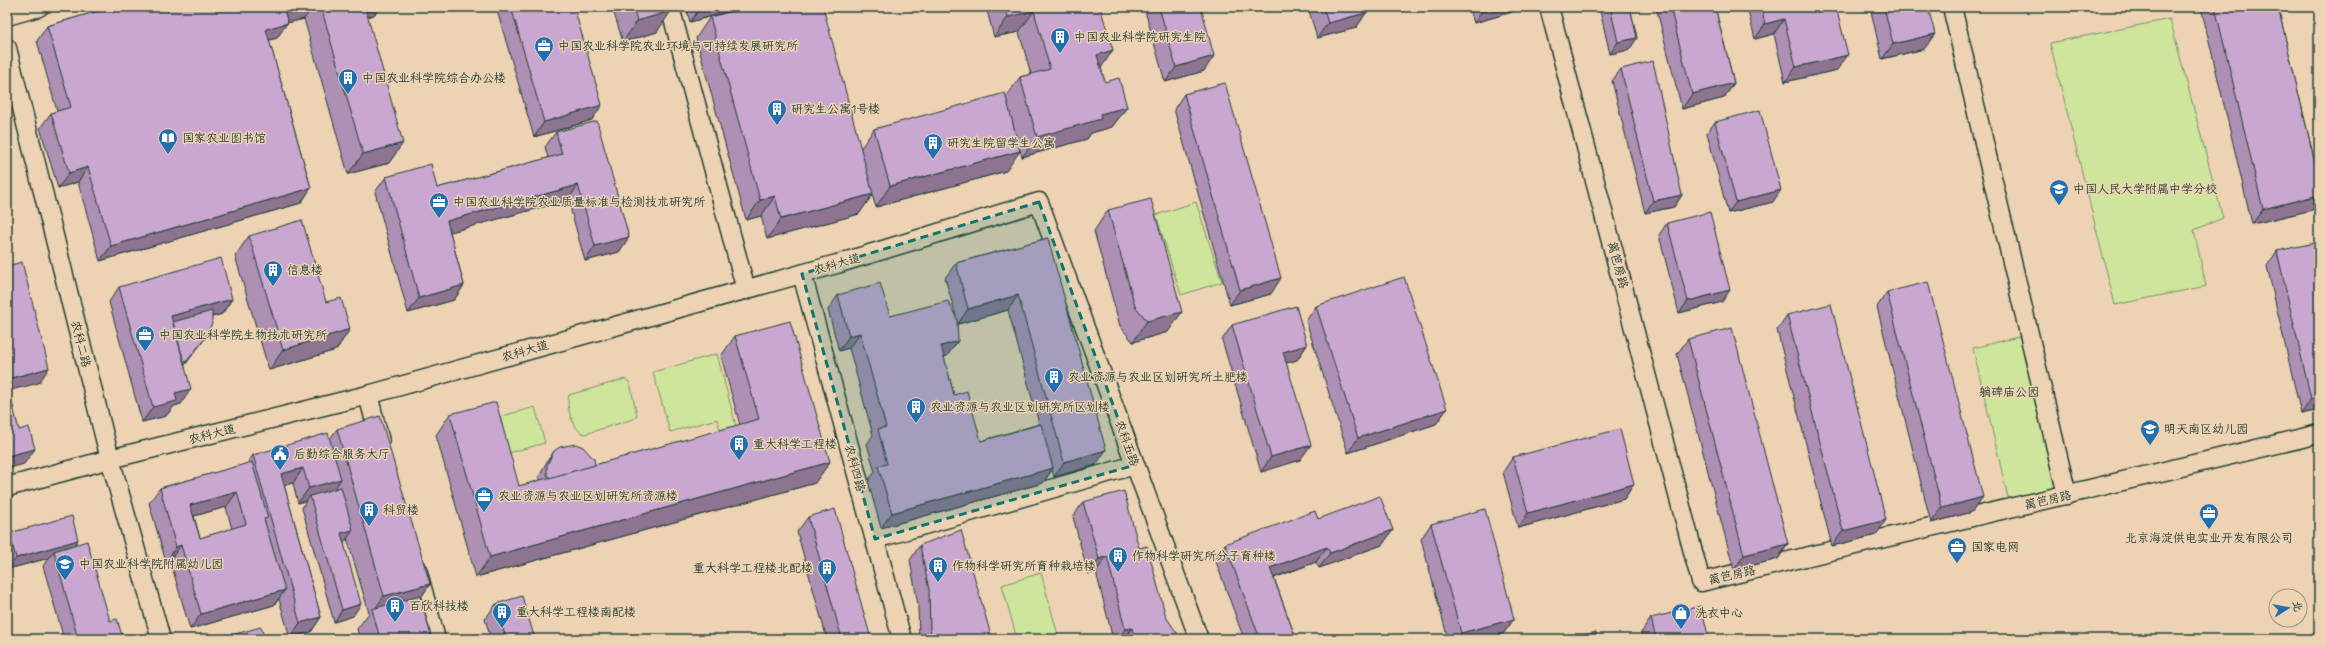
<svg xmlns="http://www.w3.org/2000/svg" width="2326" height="646" font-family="Mynerve,'LXGW WenKai TC',sans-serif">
<rect width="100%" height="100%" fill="#edd3b4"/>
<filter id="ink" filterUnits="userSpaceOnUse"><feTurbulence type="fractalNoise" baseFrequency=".025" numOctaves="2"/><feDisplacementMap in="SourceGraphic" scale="8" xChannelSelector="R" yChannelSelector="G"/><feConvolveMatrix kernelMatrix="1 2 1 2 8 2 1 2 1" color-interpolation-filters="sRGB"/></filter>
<g filter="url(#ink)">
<g fill="#cee59b" stroke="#769168">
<path d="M2170,19L2223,218L2194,230L2206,286L2115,305L2050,43Z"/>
<path d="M1196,202L1222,282L1181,295L1156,215Z"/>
<path d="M2022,336L2058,491L2009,502L1973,348Z"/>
<path d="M717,354L739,437L724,442L717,419L670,432L653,372Z"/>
<path d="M625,379L630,383L637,416L633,419L585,434C573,432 565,405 569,395Z"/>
<path d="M535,407L545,443L505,454L495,418Z"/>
<path d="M1041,573L1059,639H1017L1002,585Z"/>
</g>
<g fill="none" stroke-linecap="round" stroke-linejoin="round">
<g stroke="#1f3d34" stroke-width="21">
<g id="street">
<path d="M670,7L746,290"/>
<path d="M1549,7L1701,582L2319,434"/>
<path d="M1952,7L2067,495"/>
<path d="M7,16L39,7"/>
<path d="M7,48L110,459L161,639"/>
<path d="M802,274L902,639"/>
<path d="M368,395L380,441"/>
<path d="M7,487L110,459L368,395L837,264L1039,202L1199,639"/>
<path d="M875,539L1135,465"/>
<path d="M417,569L436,639"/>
</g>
</g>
<use href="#street" stroke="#edd3b4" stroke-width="18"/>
</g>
<g fill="#ae90b4" stroke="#1f3d34" fill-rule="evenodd">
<path d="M112,7H380L374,15L367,17L389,163L348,174L304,19L287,23L277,38L269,40L311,188L301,203L100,261L78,182L58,188L40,128L51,113L57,111L37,41L47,26Z"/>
<path d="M496,7H574L592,120L534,137Z"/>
<path d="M612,7H670L657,32L623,42Z"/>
<path d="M686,7H745L690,22Z"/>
<path d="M986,7H1100L1101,68L1105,82L1127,107L1112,127L1091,133L1087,139L1022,157L1012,122L1006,171L876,207L872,195L859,214L767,239L761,216L746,220L696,38L710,17L861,148L874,129L1006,97L1020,77L1031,74L1019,32L994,37Z"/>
<path d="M1144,7H1201L1204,71L1165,82Z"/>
<path d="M1308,7H1365L1366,13L1356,28L1317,38Z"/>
<path d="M1469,7H1516L1512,12L1474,23Z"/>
<path d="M1599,7H1630L1637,38L1629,50L1610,54Z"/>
<path d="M1656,7H1715L1734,83L1724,98L1682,109Z"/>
<path d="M1747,7H1813L1814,12L1837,70L1785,82L1774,34L1755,39Z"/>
<path d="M1870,7H1928L1924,49L1882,59Z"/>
<path d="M2201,7H2278L2319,180V199L2312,210L2252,224Z"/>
<path d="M1621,69L1682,195L1674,207L1645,213L1612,81Z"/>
<path d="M1184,94L1271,294L1230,305L1174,109Z"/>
<path d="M1715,122L1773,202L1728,213L1707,133Z"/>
<path d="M556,132L629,237L619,252L585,261L568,200L450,232L464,285L454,300L408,313L375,192L386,177L437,188L548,158L545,147Z"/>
<path d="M1108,210L1168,332L1133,342L1120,326L1094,231Z"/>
<path d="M1667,223L1722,302L1679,313L1659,235Z"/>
<path d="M249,236L326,302L350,329L336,350L269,370L235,256Z"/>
<path d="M1048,238L1096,465L1054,477L1052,470L1043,483L881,528L868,481L875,472L867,444L873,435L849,348L839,351L828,310L838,295L890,316H956L945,278L956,263ZM1008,310L1039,424L981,441L954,395L944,357L947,356L957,321L958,324Z"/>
<path d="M2277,251L2319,410L2301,414L2267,266Z"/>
<path d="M119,287L232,299L222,314L212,317L206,337L185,364L181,404L174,406L166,416L142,422L109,302Z"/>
<path d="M1887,292L1972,512L1931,523L1877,307Z"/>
<path d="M1316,306L1447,409L1436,424L1348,453L1306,321Z"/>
<path d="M1787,315L1876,535L1832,546L1777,330Z"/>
<path d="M1232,325L1307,345L1297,360L1286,363L1300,460L1261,472L1222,340Z"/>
<path d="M735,336L815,483L476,577L436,435L450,414L519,486L539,481V477L546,463L554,451L595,465L740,425L721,356Z"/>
<path d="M1688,339L1788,544L1778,559L1734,570L1677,354Z"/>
<path d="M337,429L430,584L421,597L432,639H360L357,629L369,613L347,538L345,542H344L353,616L334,622L302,508L306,501L298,503L293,483L284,485L321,617L311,632L290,638L279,599L274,605L190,629L170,560L166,562L149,503L160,488L247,464L253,455L330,439ZM226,507L232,529L200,538L194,516Z"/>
<path d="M1513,457L1634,484L1624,499L1518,528L1503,472Z"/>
<path d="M1083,502L1139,548L1166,617L1179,639H1113L1096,572L1088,574L1073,517Z"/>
<path d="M808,517L871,639H827L797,532Z"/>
<path d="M1431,524L1514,619L1503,634L1483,639H1448L1421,539Z"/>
<path d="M1393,530L1382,545L1319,568L1316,562L1274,578L1296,639H1244L1215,559L1225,544Z"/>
<path d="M9,533L75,545L110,621L123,639H64L43,566L49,558L8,569L7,567V536Z"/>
<path d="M920,545L992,639H919L918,605L910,560Z"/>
<path d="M496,604L535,639H491L485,619Z"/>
<path d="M1651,618L1709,639H1642L1641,633Z"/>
</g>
<g fill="#8d7592" stroke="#1f3d34">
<path d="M288,7H313L304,19L287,23L277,38L255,44L266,29L274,26Z"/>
<path d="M359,7H380L374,15L349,22Z"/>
<path d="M701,7H745L690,22Z"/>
<path d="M1488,7H1516L1512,12L1474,23L1484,8Z"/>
<path d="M671,11L657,32L623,42L637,21Z"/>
<path d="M1034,11L1019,32L994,37L1008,17Z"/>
<path d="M1366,13L1356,28L1317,38L1328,23Z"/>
<path d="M1784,19L1774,34L1755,39L1765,24Z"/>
<path d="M1935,34L1924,49L1882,59L1893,44Z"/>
<path d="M1637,38L1629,50L1610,54L1618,42Z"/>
<path d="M1113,50L1099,71L1097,55Z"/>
<path d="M1848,55L1837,70L1785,82L1796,67Z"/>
<path d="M1214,56L1204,71L1165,82L1176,67Z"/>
<path d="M1734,83L1724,98L1682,109L1692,94Z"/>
<path d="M602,105L592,120L534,137L544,122Z"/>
<path d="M1127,107L1112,127L1091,133L1087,139L1022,157L1037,137L1100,114Z"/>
<path d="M403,143L389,163L348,174L363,154Z"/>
<path d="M1020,151L1006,171L876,207L890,186Z"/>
<path d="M88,167L78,182L58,188L69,173Z"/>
<path d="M578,185L568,200L436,236L447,221Z"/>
<path d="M311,188L301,203L100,261L111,246Z"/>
<path d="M1781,190L1773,202L1728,213L1736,202Z"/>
<path d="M873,194L859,214L767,239L781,219Z"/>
<path d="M1682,195L1674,207L1645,213L1653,201Z"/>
<path d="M2319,195V199L2312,210L2252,224L2263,209Z"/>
<path d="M775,196L761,216L746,220L760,200Z"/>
<path d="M629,237L619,252L585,261L595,246Z"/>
<path d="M1281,278L1271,294L1230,305L1240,290Z"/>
<path d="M464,285L454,300L408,313L419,298Z"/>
<path d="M1730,290L1722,302L1679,313L1688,301Z"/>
<path d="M1018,295L1008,310L958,324L968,309Z"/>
<path d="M232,299L222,314L168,329L171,316Z"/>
<path d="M1182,312L1168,332L1133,342L1147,321Z"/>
<path d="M350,329L336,350L269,370L283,350Z"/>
<path d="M860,333L849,348L839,351L849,336Z"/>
<path d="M206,337L182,369L172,372Z"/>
<path d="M958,341L947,356L930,361L941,346Z"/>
<path d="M1307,345L1297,360L1273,367L1283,352Z"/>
<path d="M49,368L39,383L7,391V379Z"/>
<path d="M191,389L181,404L174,406L166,416L142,422L153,407L175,393Z"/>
<path d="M2319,397V410L2301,414L2311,399Z"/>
<path d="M1447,409L1436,424L1348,453L1358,438Z"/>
<path d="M1311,445L1300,460L1261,472L1271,457Z"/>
<path d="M35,449L24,464L7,469V456Z"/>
<path d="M1106,450L1096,465L1054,477L1064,462Z"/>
<path d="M830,462L815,483L476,577L490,557Z"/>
<path d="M303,468L293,483L270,489L281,474Z"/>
<path d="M1053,468L1043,483L881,528L892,513Z"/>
<path d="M341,479L331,494L310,496L306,501L298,503L309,488Z"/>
<path d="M1634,484L1624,499L1518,528L1528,513Z"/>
<path d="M237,492L226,507L180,520L190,505Z"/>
<path d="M1983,497L1972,512L1931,523L1942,508Z"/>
<path d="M1886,520L1876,535L1832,546L1843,531Z"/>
<path d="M353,530L345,542L333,545L341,533Z"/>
<path d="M1393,530L1382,545L1319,568L1330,553Z"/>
<path d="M78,540L70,552L54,551L49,558L8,569L16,558Z"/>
<path d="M1788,544L1778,559L1734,570L1744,555Z"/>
<path d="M181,545L170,560L166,562L176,547Z"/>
<path d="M1327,547L1316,562L1259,583L1270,568Z"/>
<path d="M1107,556L1096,572L1088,574L1099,559Z"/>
<path d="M430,584L416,605L373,612L384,596Z"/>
<path d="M285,590L274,605L190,629L201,614Z"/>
<path d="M361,604L353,616L334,622L342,610Z"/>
<path d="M321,617L311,632L290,638L300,623Z"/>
<path d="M1514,619L1503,634L1483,639H1456L1461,633Z"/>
<path d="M1132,628L1124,639H1118L1125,629Z"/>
</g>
<g fill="#caa7d1" stroke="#1f3d34" fill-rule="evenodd">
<path d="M112,7H283L288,23L266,29L311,188L111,246L88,167L69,173L51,113L71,107L47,26Z"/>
<path d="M321,7H365L403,143L363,154Z"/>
<path d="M511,7H574L602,105L544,122Z"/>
<path d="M633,7H670L671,11L637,21Z"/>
<path d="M748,7H823L873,194L781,219L775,196L760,200L710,17Z"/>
<path d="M1006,7H1100L1113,50L1097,55L1105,82L1119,78L1127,107L1100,114L1101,119L1037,137L1020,77L1050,69L1034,11L1008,17Z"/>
<path d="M1159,7H1201L1214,56L1176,67Z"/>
<path d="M1323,7H1365L1366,13L1328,23Z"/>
<path d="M1610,7H1630L1637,38L1618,42Z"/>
<path d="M1670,7H1715L1734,83L1692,94Z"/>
<path d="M1761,7H1813L1814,12L1836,7L1848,55L1796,67L1784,19L1765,24Z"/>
<path d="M1884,7H1928L1935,34L1893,44Z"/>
<path d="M2215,7H2278L2319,180V195L2263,209Z"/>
<path d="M1653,61L1682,195L1653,201L1621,69Z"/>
<path d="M1225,83L1281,278L1240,290L1184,94Z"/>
<path d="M1005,93L1020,151L890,186L874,129Z"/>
<path d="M1760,110L1781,190L1736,202L1715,122Z"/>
<path d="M597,121L629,237L595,246L578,185L447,221L464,285L419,298L386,177L431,164L437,188L562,154L556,132Z"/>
<path d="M1151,199L1182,312L1147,321L1135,306L1108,210Z"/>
<path d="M1710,212L1730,290L1688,301L1667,223Z"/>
<path d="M302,220L326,302L341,298L350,329L283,350L249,236Z"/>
<path d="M1048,238L1106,450L1064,462L1018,295L968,309L956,263Z"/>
<path d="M2319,242V397L2311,399L2277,251Z"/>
<path d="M221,258L232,299L171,316L191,389L175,393L177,401L153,407L119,287Z"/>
<path d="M22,262L49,368L7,379V266Z"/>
<path d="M1404,277L1447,409L1358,438L1316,306Z"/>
<path d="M1928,282L1983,497L1942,508L1887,292Z"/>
<path d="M880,283L890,316L948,301L957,319L958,341L941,346L954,395L967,391L981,441L1041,424L1053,468L892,513L878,466L887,464L878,429L886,427L860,333L849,336L838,295Z"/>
<path d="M1831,304L1886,520L1843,531L1787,315Z"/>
<path d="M1296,306L1307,345L1283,352L1311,445L1271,457L1232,325Z"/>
<path d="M212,311V323L206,337L187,361L184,362L173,322Z"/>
<path d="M790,321L830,462L490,557L450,414L496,402L519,486L759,419L735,336Z"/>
<path d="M1732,328L1788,544L1744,555L1688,339Z"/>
<path d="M7,383L19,430L29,427L35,449L7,456Z"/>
<path d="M380,416L430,584L384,596L337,429Z"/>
<path d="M1620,429L1634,484L1528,513L1513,457Z"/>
<path d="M328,433L341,479L309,488L303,468L281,474L321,617L300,623L253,455Z"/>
<path d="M576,444L583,447L594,459L595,465L549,478L547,474V465L554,451L560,447Z"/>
<path d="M252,462L268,518L264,519L285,590L201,614L181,545L176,547L160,488ZM237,492L246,524L200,538L190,505Z"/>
<path d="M341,487L353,530L341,533L361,604L342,610L310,496Z"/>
<path d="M1124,491L1139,548L1147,546L1166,617L1177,633L1179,639H1135L1132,628L1125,629L1107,556L1099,559L1083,502Z"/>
<path d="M1380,496L1393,530L1330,553L1327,547L1270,568L1296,639H1260L1225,544L1315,511L1318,519Z"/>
<path d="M835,509L871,639H842L808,517Z"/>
<path d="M1485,509L1514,619L1461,633L1431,524Z"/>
<path d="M72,516L78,540L16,558L9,533Z"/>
<path d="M961,530L992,639H933L930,630L929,590L920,545Z"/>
<path d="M87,541L110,621L117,619L123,639H78L54,551Z"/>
<path d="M420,596L432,639H380L372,609Z"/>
<path d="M522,596L535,639H506L496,604Z"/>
<path d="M1701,606L1709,639H1656L1651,618Z"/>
<path d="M261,627L265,639H217Z"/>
<path d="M1596,632L1597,639H1570Z"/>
</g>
</g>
<path fill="#0f766e" fill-opacity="0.2" stroke="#0f766e" stroke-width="3" stroke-dasharray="8 5" stroke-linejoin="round" d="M1039,202L1135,465L875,539L802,274Z"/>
<defs>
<g id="building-pin" transform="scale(1)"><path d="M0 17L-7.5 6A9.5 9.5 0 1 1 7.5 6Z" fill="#1f6fb2" stroke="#edd3b4"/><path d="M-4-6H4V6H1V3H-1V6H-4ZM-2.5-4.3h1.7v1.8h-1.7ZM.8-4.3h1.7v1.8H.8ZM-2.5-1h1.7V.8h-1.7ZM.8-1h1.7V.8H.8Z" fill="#fff"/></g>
<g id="office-pin" transform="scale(1)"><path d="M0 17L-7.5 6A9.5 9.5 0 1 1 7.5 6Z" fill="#1f6fb2" stroke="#edd3b4"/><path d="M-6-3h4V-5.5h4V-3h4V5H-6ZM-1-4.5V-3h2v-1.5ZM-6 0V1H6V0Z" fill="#fff"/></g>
<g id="library-pin" transform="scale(1)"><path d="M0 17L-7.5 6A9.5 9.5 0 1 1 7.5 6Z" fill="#1f6fb2" stroke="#edd3b4"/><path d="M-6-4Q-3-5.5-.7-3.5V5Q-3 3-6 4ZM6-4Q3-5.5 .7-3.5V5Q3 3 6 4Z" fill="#fff"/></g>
<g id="school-pin" transform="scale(1)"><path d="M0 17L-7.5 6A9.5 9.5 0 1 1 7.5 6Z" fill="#1f6fb2" stroke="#edd3b4"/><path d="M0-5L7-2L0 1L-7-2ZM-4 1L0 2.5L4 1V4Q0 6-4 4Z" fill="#fff"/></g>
<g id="civic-pin" transform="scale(1)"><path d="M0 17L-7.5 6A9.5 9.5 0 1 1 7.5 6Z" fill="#1f6fb2" stroke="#edd3b4"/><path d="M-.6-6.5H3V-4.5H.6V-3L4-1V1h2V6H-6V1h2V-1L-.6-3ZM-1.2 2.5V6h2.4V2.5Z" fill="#fff"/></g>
<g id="shop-pin" transform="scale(1)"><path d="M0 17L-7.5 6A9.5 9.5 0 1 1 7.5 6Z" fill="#1f6fb2" stroke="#edd3b4"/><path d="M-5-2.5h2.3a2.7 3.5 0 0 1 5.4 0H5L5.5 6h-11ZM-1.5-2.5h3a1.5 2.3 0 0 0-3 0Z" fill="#fff"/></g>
</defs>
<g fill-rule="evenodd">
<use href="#building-pin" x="1060" y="37"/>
<use href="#office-pin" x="544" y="46"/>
<use href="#building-pin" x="348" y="78"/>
<use href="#building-pin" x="777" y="109"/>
<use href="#library-pin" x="168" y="138"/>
<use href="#building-pin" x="933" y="143"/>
<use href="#school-pin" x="2059" y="189"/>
<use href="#office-pin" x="439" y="202"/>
<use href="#building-pin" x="273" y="270"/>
<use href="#office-pin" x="145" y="335"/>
<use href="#building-pin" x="1054" y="377"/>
<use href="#building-pin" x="916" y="407"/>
<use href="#school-pin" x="2150" y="429"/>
<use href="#building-pin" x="739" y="444"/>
<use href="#civic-pin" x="280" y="454"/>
<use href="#office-pin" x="484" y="496"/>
<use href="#building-pin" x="369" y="510"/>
<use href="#office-pin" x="2209" y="513"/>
<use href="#office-pin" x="1957" y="547"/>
<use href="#building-pin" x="1118" y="556"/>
<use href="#school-pin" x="65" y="564"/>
<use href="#building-pin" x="938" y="566"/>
<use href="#building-pin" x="827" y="568"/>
<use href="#building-pin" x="395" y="606"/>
<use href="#building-pin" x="502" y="612"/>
<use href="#shop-pin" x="1681" y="613"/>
</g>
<g text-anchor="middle" stroke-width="3" stroke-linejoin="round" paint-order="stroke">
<g font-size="12" fill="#1f3d34" stroke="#edd3b4" text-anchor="start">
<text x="1074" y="41">中国农业科学院研究生院</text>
<text x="558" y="50">中国农业科学院农业环境与可持续发展研究所</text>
<text x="362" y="82">中国农业科学院综合办公楼</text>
<text x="791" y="113">研究生公寓1号楼</text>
<text x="182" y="142">国家农业图书馆</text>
<text x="947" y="147">研究生院留学生公寓</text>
<text x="2073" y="193">中国人民大学附属中学分校</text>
<text x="453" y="206">中国农业科学院农业质量标准与检测技术研究所</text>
<text x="287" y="274">信息楼</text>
<text x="159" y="339">中国农业科学院生物技术研究所</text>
<text x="1068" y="381">农业资源与农业区划研究所土肥楼</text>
<text x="930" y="411">农业资源与农业区划研究所区划楼</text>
<text x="2164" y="433">明天南区幼儿园</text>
<text x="753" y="448">重大科学工程楼</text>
<text x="294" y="458">后勤综合服务大厅</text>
<text x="498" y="500">农业资源与农业区划研究所资源楼</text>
<text x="383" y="514">科贸楼</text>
<text x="2209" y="542" text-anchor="middle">北京海淀供电实业开发有限公司</text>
<text x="1971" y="551">国家电网</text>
<text x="1132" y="560">作物科学研究所分子育种楼</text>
<text x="79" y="568">中国农业科学院附属幼儿园</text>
<text x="952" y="570">作物科学研究所育种栽培楼</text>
<text x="813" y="572" text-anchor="end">重大科学工程楼北配楼</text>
<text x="409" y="610">百欣科技楼</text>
<text x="516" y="616">重大科学工程楼南配楼</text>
<text x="1695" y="617">洗衣中心</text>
</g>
<g font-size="12" fill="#1f3d34" stroke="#edd3b4">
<text transform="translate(837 264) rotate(-16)" y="4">农科大道</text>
<text transform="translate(1618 265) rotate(75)" y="4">篱笆房路</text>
<text transform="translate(81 344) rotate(76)" y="4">农科二路</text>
<text transform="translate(525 351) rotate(-16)" y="4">农科大道</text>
<text transform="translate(212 434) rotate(-14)" y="4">农科大道</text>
<text transform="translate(1127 443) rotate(70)" y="4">农科五路</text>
<text transform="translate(855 468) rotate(75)" y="4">农科四路</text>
<text transform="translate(2048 500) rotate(-13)" y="4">篱笆房路</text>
<text transform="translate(1732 575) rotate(-13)" y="4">篱笆房路</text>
</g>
<g font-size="12" fill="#284539" stroke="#edd3b4">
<text x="2009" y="396">躺碑庙公园</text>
</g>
</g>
<rect width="2326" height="646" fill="none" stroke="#edd3b4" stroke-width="24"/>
<rect x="12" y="12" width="2302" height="622" fill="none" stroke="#1f3d34" stroke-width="1.5" filter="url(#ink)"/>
<g transform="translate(2288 608) rotate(79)"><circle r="19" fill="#edd3b4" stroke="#9b9781"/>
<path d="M0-3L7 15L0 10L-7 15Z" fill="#1f6fb2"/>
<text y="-6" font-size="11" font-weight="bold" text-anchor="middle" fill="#1f3d34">北</text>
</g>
</svg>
